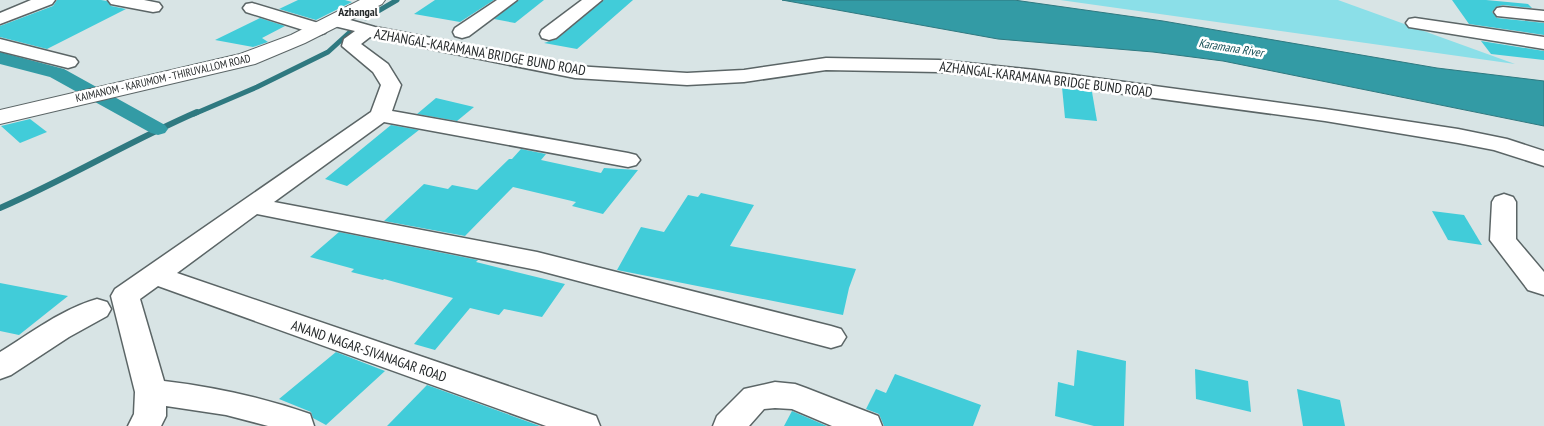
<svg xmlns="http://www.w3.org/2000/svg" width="1544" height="426" font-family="'PT Sans Narrow',sans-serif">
<rect width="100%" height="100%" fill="#d8e4e5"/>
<path fill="#8bdfe8" d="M1060,0H1338L1515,64Z"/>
<path fill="#339ba5" stroke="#2f7980" d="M782,0H1014L1163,21L1437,68L1544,81V126L1223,61L1153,52L998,39Z"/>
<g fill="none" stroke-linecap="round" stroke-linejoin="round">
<g stroke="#2f7980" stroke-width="5">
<path d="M366,18L397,0"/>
<path d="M194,114L257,87L328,52L350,32"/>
</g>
<path stroke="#2f7980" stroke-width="6" d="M0,208C67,179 130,141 197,112"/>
<path fill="#339ba5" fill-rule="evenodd" d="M0,52L64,69L165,125L168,129L165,133L158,135L151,133L50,77L0,64Z"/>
</g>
<g fill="#41ccd9">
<path d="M57,0H101L107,1L111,6L126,9L47,49L0,37V26L53,6Z"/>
<path d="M298,0H345L352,2L316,20L279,9Z"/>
<path d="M435,0H494L460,22L414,14Z"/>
<path d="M519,0H544L515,23L494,19Z"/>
<path d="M604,0H633L577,49L544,43L557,39Z"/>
<path d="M1452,0H1486L1528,4L1532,8L1503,5L1496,7L1492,12L1497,18L1544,23V35L1469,24Z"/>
<path d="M260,18L285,26L262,38L268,42L253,47L215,40Z"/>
<path d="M1481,41L1544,51V60L1491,54Z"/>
<path d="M1062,87L1092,92L1097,121L1065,118Z"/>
<path d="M436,98L474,107L457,121L417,114Z"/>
<path d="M30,119L47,132L20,143L1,126Z"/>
<path d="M391,125L419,130L347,186L325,179Z"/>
<path d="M521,149L546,154L541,160L601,173L604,168L638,170L603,214L572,206L576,202L513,187L465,236L384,221L424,184L448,189L452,185L477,190L509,159H512Z"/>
<path d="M701,193L754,205L730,246L856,269L849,288L843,315L617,270L641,227L664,232L688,195L698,197Z"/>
<path d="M1432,211L1464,215L1482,245L1448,240Z"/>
<path d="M339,232L478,260L476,262L565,284L542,317L504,309L499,315L470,308L435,350L414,344L453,298L384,279L383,280L351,272L354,269L310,257Z"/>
<path d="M0,283L68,296L19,335L0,331Z"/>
<path d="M1077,350L1126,361L1124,426H1094L1055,416L1058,382L1074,386Z"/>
<path d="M336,352L385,371L326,425L313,418L311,412L279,399Z"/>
<path d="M1195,369L1248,381L1251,412L1196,399Z"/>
<path d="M895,374L981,405L973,426H884L879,414L866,409L876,389L886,393Z"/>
<path d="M427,385L540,426H387Z"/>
<path d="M1297,389L1340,400L1345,426H1303Z"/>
<path d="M792,411L827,426H784Z"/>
</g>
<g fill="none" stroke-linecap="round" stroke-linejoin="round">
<g stroke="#5b6566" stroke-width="3">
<g id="minor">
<path d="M31,0H55L52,4L0,24V13Z"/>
<path d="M108,0H144L159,3L162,7L159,11L153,12L111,4Z"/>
<path d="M497,0H517L469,36L462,38L455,36L453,32L455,28Z"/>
<path d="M582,0H602L556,38L549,40L542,38L540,34L542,30Z"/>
<path d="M252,3L325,25L328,29L325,33L319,35L246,12L243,8L246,4Z"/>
<path d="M1503,7L1544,11V21L1497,16L1494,12L1497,8Z"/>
<path d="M336,16L375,27L575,66L687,73L744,70L826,58L939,60L1035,70L1325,109L1458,129L1507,139L1544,151V166L1494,150L1458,143L1325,121L1035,82L939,72L826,70L744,82L687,85L575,78L370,37L361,44L388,64L401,85L392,111L628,153L636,155L640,160L636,165L628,167L384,122L274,202L537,252L831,326L841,329L846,337L841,345L831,348L537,270L257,214L177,273L596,416L600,426H546L158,286L140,299L164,381C214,387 262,397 310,414L314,426H268L226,415L166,406V416L161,426H128L134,414L135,392L111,296L115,289L371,112L381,85L373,72L342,46L344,39L355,31L330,25L327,21L330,17Z"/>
<path d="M1415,18L1544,37V49L1409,27L1406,23L1409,19Z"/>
<path d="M0,39L75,58L78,62L75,66L68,68L0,51Z"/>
<path d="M1504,194L1513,197L1516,202V239L1544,272V295L1528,290L1490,240L1492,202L1495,197Z"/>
<path d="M97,299L107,302L111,309L107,316L69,337L11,375L0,379V352C31,333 62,309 97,299Z"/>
<path d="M775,382L795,384L806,388L878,416L882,426H832L792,409L775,408L764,409L749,426H713L717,416L744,389Z"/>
</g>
</g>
<g stroke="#5b6566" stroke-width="2">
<path id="secondary" d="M360,0H385L382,4L305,43L255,64L0,124V110L240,54L291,35Z"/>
</g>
<use href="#minor" fill="#fff" fill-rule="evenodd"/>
<use href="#secondary" fill="#fff" fill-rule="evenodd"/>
</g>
<g text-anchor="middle" stroke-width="5" stroke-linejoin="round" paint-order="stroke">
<g font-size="11" fill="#25292a" stroke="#fff">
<text transform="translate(163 78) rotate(-13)" y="4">KAIMANOM - KARUMOM - THIRUVALLOM ROAD</text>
</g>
<g font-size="12" font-weight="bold" fill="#25292a" stroke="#fff">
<text x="358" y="16">Azhangal</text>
</g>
<g font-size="12" font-style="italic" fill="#144e54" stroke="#fff">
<text transform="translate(1231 48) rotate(9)" y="4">Karamana River</text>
</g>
<g font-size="14" fill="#25292a" stroke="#fff">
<text transform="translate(480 52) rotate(10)" y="5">AZHANGAL-KARAMANA BRIDGE BUND ROAD</text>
<text transform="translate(1046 79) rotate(7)" y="5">AZHANGAL-KARAMANA BRIDGE BUND ROAD</text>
<text transform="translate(369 351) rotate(19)" y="5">ANAND NAGAR-SIVANAGAR ROAD</text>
</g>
</g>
</svg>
